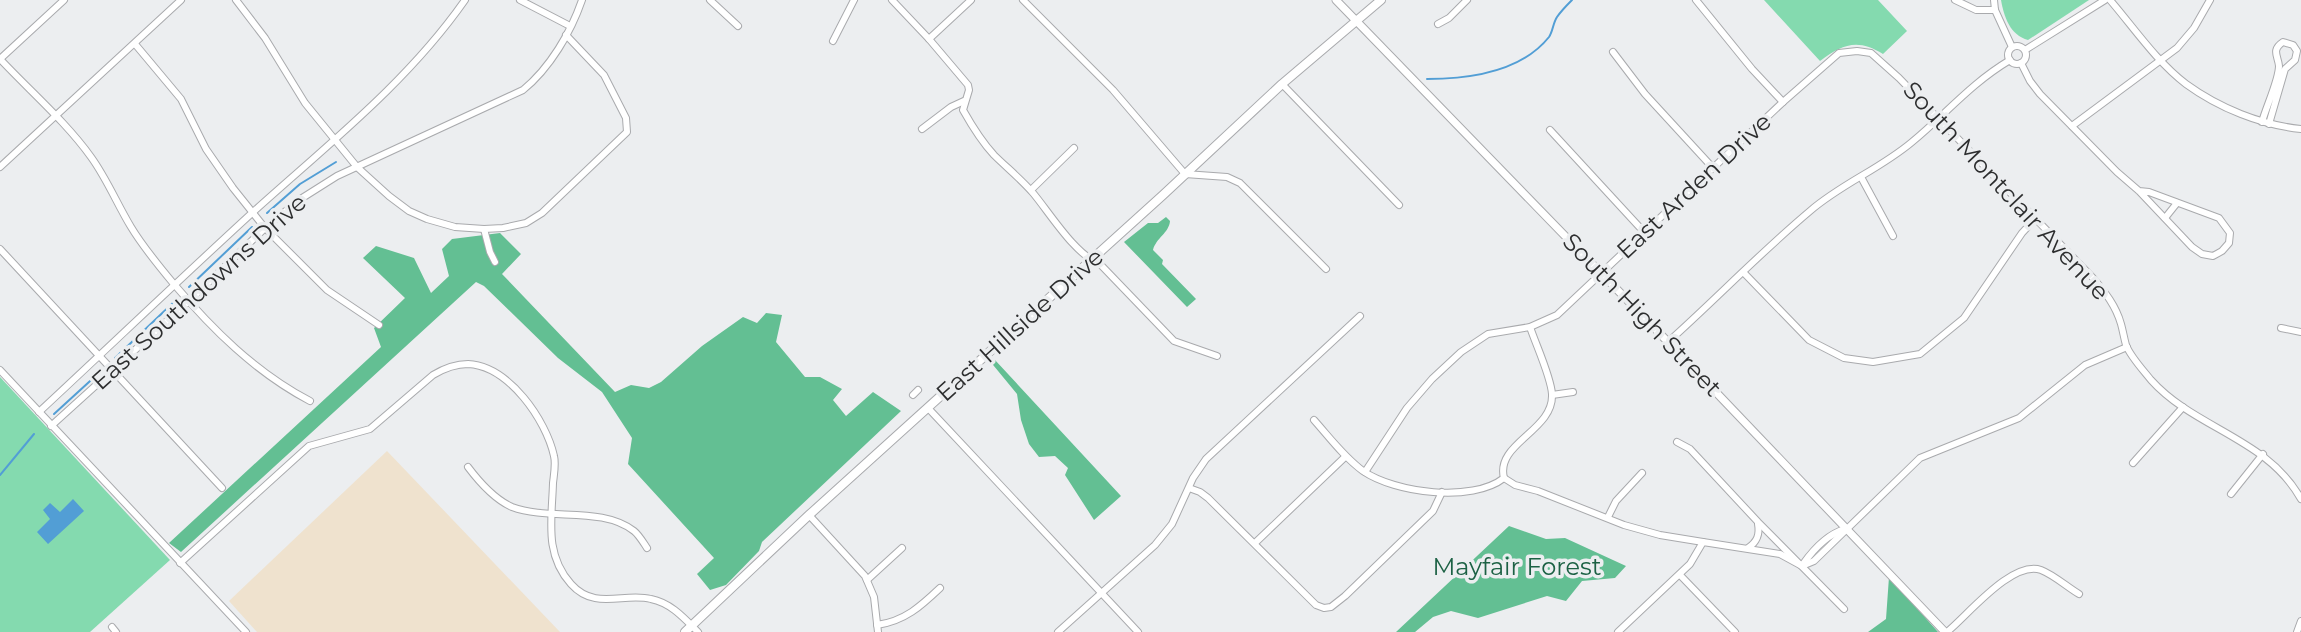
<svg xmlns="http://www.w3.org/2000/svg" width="2301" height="632" font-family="Montserrat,sans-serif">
<rect width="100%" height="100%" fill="#eceef0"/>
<path fill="#efe2ce" d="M387,451L560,632H257L229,601Z"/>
<g fill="#84daaf">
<path d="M1764,0H1878L1907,31L1883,54C1858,38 1842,44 1820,61Z"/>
<path d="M2001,0H2089L2028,40C2010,35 2004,17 2001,0Z"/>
<path d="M0,377L170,560L90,632H0Z"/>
</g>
<g fill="#63bf93">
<path d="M1166,217L1170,221C1169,233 1156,238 1153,250L1163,260L1162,264L1196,299L1187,307L1124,242L1148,223H1158Z"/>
<path d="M500,233L521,254L502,274L615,392L631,385L649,388L661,382L702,346L743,317L757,323L766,313L782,315L776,342L805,377H820L842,389L833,400L846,416L873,392L901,411L762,542L759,551L726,585L710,590L697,574L714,558L628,464L632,438L602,392L558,358L484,286L476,282L181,552L169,543L381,347L374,328L405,298L363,258L376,246L414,258L431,293L449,276L442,249L452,239Z"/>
<path d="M989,360H995L1121,496L1094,520L1065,475L1068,468L1055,456L1039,457L1029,444L1021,420L1017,394Z"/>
<path d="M1509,526L1546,539L1565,538L1626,566L1615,578L1582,581L1566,601L1547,596L1478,618L1451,611L1433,617L1415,632H1396Z"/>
<path d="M1889,577L1938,632H1868L1886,619Z"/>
</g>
<path fill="#529ed5" d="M73,499L84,511L48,544L37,532L50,519L43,510L50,503L60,512Z"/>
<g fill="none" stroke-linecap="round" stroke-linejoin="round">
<g stroke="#529ed5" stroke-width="2">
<path d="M1427,79C1470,79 1521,72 1549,37C1553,31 1553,23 1557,17C1561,11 1567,5 1572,0"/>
<path d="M267,213L300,184L336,162"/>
<path d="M189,287L252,227"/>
<path d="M115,358L176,300"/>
<path d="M54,414L101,371"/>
<path d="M0,475L34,434"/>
</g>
<g stroke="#a9aaad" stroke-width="8">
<g id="minor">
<path d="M236,0L265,38L305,103L357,167L389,196L409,211L427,219L455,227L484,229L503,228L526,223L542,213L627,132L626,118L604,75L566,35"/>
<path d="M520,0L570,26"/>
<path d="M710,0L738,26"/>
<path d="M892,0L929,39L968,85L969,90L963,110C972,126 981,141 994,155C1006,167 1021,179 1033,193C1049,212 1076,256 1099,263L1174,341L1217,356"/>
<path d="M1023,0L1113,90L1185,174L1227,177L1240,183L1326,269"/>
<path d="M1696,0L1752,69L1783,102"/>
<path d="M1955,0L1976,10H1995"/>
<path d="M1994,0L1995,10L2012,47"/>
<path d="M2110,0C2134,28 2157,62 2186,84C2219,108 2261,125 2301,129"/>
<path d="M1438,24L1449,18L1467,0"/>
<path d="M929,39L971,0"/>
<path d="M833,41L854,0"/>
<path d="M135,44L181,99L206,149L233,188L265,228L327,290L379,325"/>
<circle cx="2017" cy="55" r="9"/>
<path d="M2025,50L2105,0"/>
<path d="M1613,52L1645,94L1713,168"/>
<path d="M0,59C30,91 66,122 91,157C107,179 117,204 131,227C143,247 158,265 173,283C212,329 255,372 310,401"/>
<path d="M0,59L64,0"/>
<path d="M2021,63L2030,81L2040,94L2117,172L2139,191L2192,247L2202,254L2213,256L2222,251L2229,243L2230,233L2219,218L2149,192L2139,191"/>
<path d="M1282,84L1399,205"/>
<path d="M2262,122C2266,107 2279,80 2279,66C2278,56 2271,50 2283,42L2293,45L2297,51L2295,60L2285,69L2269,124"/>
<path d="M2072,126L2177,48L2194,28L2210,0"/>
<path d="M922,129L951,107L964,101"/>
<path d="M1550,130L1644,232"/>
<path d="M0,167L181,0"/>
<path d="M1861,177L1893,236"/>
<path d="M1031,190L1074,148"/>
<path d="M2165,218L2177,203"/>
<path d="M484,229L490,252L495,262"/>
<path d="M0,249L222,488"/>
<path d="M1744,273L1809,340L1844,358L1873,362L1920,354L1964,318L2022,233L2035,219"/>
<path d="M2281,328L2301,332"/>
<path d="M1668,342C1716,299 1761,252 1810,211C1841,184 1880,169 1912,142C1946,114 1970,84 2010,60"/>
<path d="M0,370L246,632"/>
<path d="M913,395L918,390"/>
<path d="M1552,395L1573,392"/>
<path d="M928,408L1138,632"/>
<path d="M39,412C110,346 180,279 252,213C326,146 407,83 465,0"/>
<path d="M1314,420C1330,438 1344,457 1363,471C1395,493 1472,503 1504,478L1515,485L1538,491L1624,525L1660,535L1703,542"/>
<path d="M51,426L189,301L265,228L299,200L337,176L523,90C550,68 571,32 582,0"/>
<path d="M1677,442L1690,449L1758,522L1844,609"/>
<path d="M2133,463L2183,407"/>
<path d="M468,467C480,483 494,499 512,507C550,521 602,506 634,531C639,535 643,542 647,548"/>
<path d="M1365,472L1407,408L1432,379L1461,352L1488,334L1530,327L1557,315L1783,102L1839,53L1857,51L1871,53L1899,78L2093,278C2105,292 2116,306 2121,324C2123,331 2124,338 2126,345C2130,356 2143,370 2151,380C2195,429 2267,438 2301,499"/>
<path d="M1504,478C1495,443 1554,431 1552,394C1551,377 1536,345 1530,327"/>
<path d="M1189,488L1200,492L1208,498L1316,605L1324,608L1331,607L1345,596L1433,511L1442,492"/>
<path d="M2231,494L2263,454"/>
<path d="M809,515L865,576L874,597L878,632"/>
<path d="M1608,517L1616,501L1642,473"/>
<path d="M1255,543L1345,457"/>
<path d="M1748,548C1757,542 1760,535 1758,524"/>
<path d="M180,563L309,446L370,429L433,375C443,369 456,364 468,364C509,366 546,420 554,456C556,464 554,474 553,483C552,519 544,554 571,584C595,611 624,592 651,599C671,603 684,618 698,632"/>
<path d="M1803,564C1813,550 1828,534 1845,529"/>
<path d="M1680,575L1735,632"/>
<path d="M867,580L902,548"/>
<path d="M877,625C905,621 921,606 940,588"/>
<path d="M112,627L116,632"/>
<path d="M1058,632L1155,545L1172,524L1193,478L1206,459L1360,316"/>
<path d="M1618,632L1690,564L1703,542L1780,554L1802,566L1814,561L1920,458L2019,418L2085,365L2127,347"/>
<path d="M1947,632C1968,615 2012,560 2041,570C2054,575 2067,587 2079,594"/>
<path d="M2297,632L2301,621"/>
</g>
</g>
<g stroke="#a9aaad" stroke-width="9">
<path id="tertiary" d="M1336,0L1668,342L1945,632"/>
</g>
<g stroke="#a9aaad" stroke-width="10">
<path id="secondary" d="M685,632L809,515L1163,195L1282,84L1381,0"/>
</g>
<use href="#minor" stroke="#fff" stroke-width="6"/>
<use href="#tertiary" stroke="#fff" stroke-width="7"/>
<use href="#secondary" stroke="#fff" stroke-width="8"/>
</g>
<g text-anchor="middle" stroke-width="7" stroke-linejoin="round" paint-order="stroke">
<g font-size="24" fill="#2d2e2f" stroke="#eceef0">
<text transform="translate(1694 186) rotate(-43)" y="8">East Arden Drive</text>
<text transform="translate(2006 191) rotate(47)" y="8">South Montclair Avenue</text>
<text transform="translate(199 292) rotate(-42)" y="8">East Southdowns Drive</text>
<text transform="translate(1642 315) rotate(46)" y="8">South High Street</text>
<text transform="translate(1020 325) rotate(-42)" y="8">East Hillside Drive</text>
</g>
<g font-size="24" fill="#1c6144" stroke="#eceef0">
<text x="1517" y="575">Mayfair Forest</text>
</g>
</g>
</svg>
